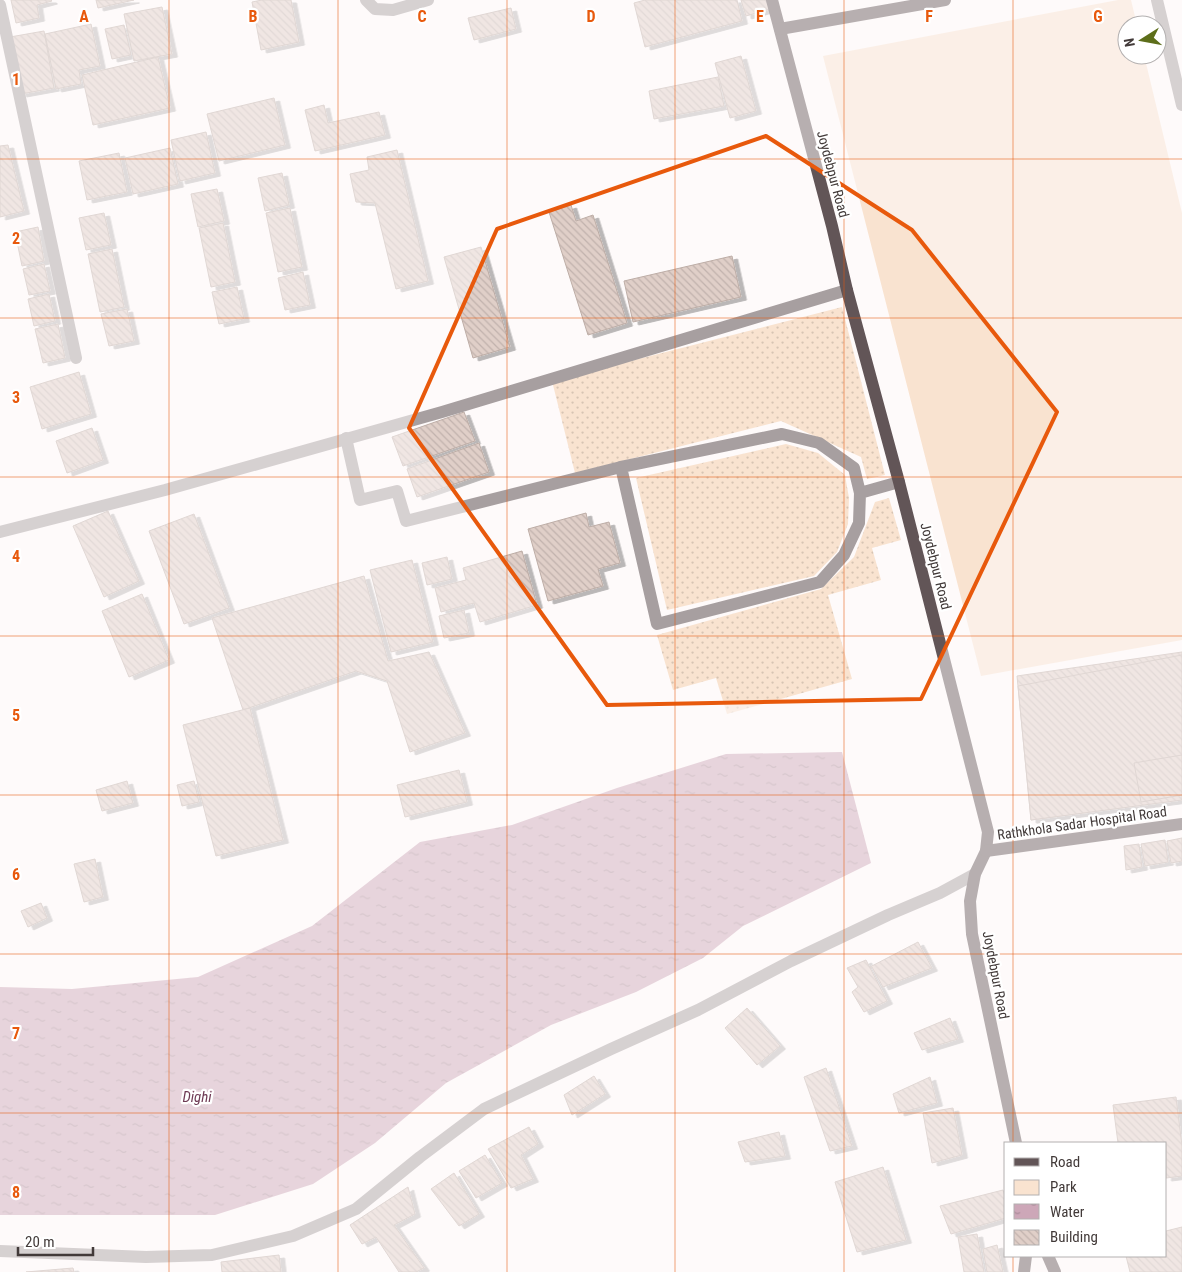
<svg xmlns="http://www.w3.org/2000/svg" width="1182" height="1272" font-family="'Roboto Condensed',sans-serif">
<defs>
<pattern id="grass-dots" width="8" height="8" patternUnits="userSpaceOnUse" patternTransform="scale(1.25)"><rect width="8" height="8" fill="#f9e3d0"/><path d="M2 2h.1M6 6h.1" fill="none" stroke="#d7c4b3" stroke-width="1.8" stroke-linecap="round"/></pattern>
<pattern id="water-ripples" width="26" height="14" patternUnits="userSpaceOnUse" patternTransform="scale(1.25)"><rect width="26" height="14" fill="#cda7b8"/><path d="M2 4q2-2 4 0t4 0M15 11q2-2 4 0t4 0" fill="none" stroke="#a88997"/></pattern>
<pattern id="building-back-hatch" width="6" height="6" patternUnits="userSpaceOnUse" patternTransform="scale(1.25)"><rect width="6" height="6" fill="#e0cfc8"/><path d="M-1 5l2 2M0 0l6 6M5-1l2 2" fill="none" stroke="#c1b2ad"/></pattern>
<filter id="shadow"><feDropShadow dx="5.5" dy="3" stdDeviation="0" flood-color="#0004"/></filter>
</defs>
<rect width="100%" height="100%" fill="#fefafa"/>
<g fill="url(#grass-dots)">
<path d="M842,307L885,475L867,479L861,457L781,421L575,473L552,381Z"/>
<path d="M786,444L818,453L845,475L849,498L848,524L837,552L814,576L667,610L636,478Z"/>
<path d="M889,498L901,540L872,548L881,580L828,595L852,679L727,714L716,678L673,690L657,635L821,589L854,557L875,502Z"/>
</g>
<path fill="#f9e3d0" d="M1118,0H1131L1137,25H1127V55H1144L1182,213V640L981,676L823,56Z"/>
<path fill="url(#water-ripples)" d="M842,752L871,863L743,926L703,958L636,992L551,1025L446,1083L375,1143L313,1184L215,1215H0V987L72,989L198,977L312,926L420,842L512,825L617,788L726,754Z"/>
<g fill="url(#building-back-hatch)" stroke="#bdada6" filter="url(#shadow)">
<path d="M11,0H51L52,1L37,5L39,18L16,23Z"/>
<path d="M96,0H134L98,8Z"/>
<path d="M262,0H291L299,42L261,50L252,2Z"/>
<path d="M645,0H737L742,21L645,47L634,3Z"/>
<path d="M741,0H767L770,9L746,16Z"/>
<path d="M162,7L172,54L134,61L124,14Z"/>
<path d="M511,8L516,29L474,40L468,18Z"/>
<path d="M91,24L100,66L79,70L81,84L56,89L45,34Z"/>
<path d="M124,25L131,55L112,59L105,29Z"/>
<path d="M44,31L54,88L21,94L10,37Z"/>
<path d="M741,56L756,111L730,118L715,63Z"/>
<path d="M158,57L170,108L93,125L82,75Z"/>
<path d="M718,77L724,106L654,119L649,91Z"/>
<path d="M274,98L285,145L219,161L207,114Z"/>
<path d="M324,105L328,123L379,112L385,135L315,151L305,110Z"/>
<path d="M206,132L215,173L180,181L171,140Z"/>
<path d="M8,145L24,211L0,217V146Z"/>
<path d="M170,148L178,184L133,194L125,158Z"/>
<path d="M397,150L428,281L396,289L375,203L356,202L350,174L369,170L367,157Z"/>
<path d="M119,153L127,192L87,200L79,161Z"/>
<path d="M282,173L289,205L265,211L258,178Z"/>
<path d="M217,189L224,221L198,227L191,194Z"/>
<path d="M571,205L576,221L593,215L627,323L588,335L549,212Z"/>
<path d="M290,208L302,267L278,272L266,213Z"/>
<path d="M104,213L111,245L86,250L79,218Z"/>
<path d="M223,223L235,282L211,287L199,228Z"/>
<path d="M38,227L44,261L22,266L15,232Z"/>
<path d="M481,247L510,347L473,358L444,257Z"/>
<path d="M112,249L124,307L100,312L88,254Z"/>
<path d="M732,256L741,297L633,322L624,281Z"/>
<path d="M44,264L50,291L29,295L23,269Z"/>
<path d="M303,272L310,305L285,310L278,278Z"/>
<path d="M237,287L244,319L219,324L212,292Z"/>
<path d="M49,294L55,321L34,326L28,299Z"/>
<path d="M127,309L134,341L109,346L101,314Z"/>
<path d="M58,324L65,358L43,363L35,329Z"/>
<path d="M79,372L91,414L42,429L30,387Z"/>
<path d="M464,412L475,441L403,466L392,437Z"/>
<path d="M92,428L103,460L67,473L56,441Z"/>
<path d="M479,443L489,472L417,497L407,469Z"/>
<path d="M108,511L139,581L104,597L73,526Z"/>
<path d="M586,513L589,527L609,522L620,563L598,569L603,586L548,601L528,529Z"/>
<path d="M194,514L229,608L184,624L149,531Z"/>
<path d="M522,551L537,605L480,622L474,603L441,612L435,588L466,580L463,568Z"/>
<path d="M447,557L452,579L427,585L422,563Z"/>
<path d="M412,560L433,642L391,652L370,570Z"/>
<path d="M364,576L388,661L429,652L465,733L410,752L387,681L356,671L243,710L212,618Z"/>
<path d="M142,594L169,660L129,677L102,611Z"/>
<path d="M464,610L469,633L444,638L439,616Z"/>
<path d="M1182,652V798L1031,820L1017,676Z"/>
<path d="M1182,655V800L1031,820L1018,686Z"/>
<path d="M250,708L283,840L216,856L183,725Z"/>
<path d="M1182,755V795L1141,802L1134,763Z"/>
<path d="M459,770L467,802L405,817L397,785Z"/>
<path d="M127,781L133,803L102,811L96,790Z"/>
<path d="M194,781L199,802L182,806L177,785Z"/>
<path d="M1182,838V861L1171,863L1167,841Z"/>
<path d="M1165,840L1168,862L1145,866L1141,844Z"/>
<path d="M1139,844L1142,867L1126,870L1124,846Z"/>
<path d="M95,859L103,897L84,902L74,864Z"/>
<path d="M41,903L47,918L28,927L21,911Z"/>
<path d="M918,942L932,968L883,987L872,967L868,968Z"/>
<path d="M866,960L887,1001L864,1012L852,992L858,987L847,968Z"/>
<path d="M747,1008L780,1046L757,1065L725,1028Z"/>
<path d="M950,1018L958,1039L922,1050L914,1033Z"/>
<path d="M826,1068L852,1146L830,1151L804,1077Z"/>
<path d="M594,1076L605,1094L572,1115L564,1095Z"/>
<path d="M930,1077L937,1103L899,1113L893,1094Z"/>
<path d="M1176,1097L1182,1146V1176L1166,1178V1143H1118L1113,1105Z"/>
<path d="M953,1108L962,1155L932,1163L923,1113Z"/>
<path d="M529,1127L538,1144L521,1155L533,1179L511,1188L488,1149Z"/>
<path d="M779,1132L785,1156L745,1162L738,1142Z"/>
<path d="M485,1155L502,1183L476,1198L459,1171Z"/>
<path d="M883,1167L906,1240L857,1252L835,1182Z"/>
<path d="M454,1173L479,1214L459,1226L431,1189Z"/>
<path d="M408,1187L415,1214L394,1225L424,1268L416,1272H399L376,1237L362,1244L350,1225Z"/>
<path d="M1003,1190L1006,1199V1218L951,1234L940,1206Z"/>
<path d="M1182,1227V1272H1130L1126,1256H1166V1231Z"/>
<path d="M977,1234L984,1272H964L958,1237Z"/>
<path d="M997,1245L1003,1272H987L983,1249Z"/>
<path d="M279,1255L281,1272H222L221,1262Z"/>
<path d="M73,1268L74,1272H26Z"/>
</g>
<g fill="none" stroke-linecap="round" stroke-linejoin="round">
<g stroke="#a79fa0" stroke-width="12">
<path d="M366,0L375,9L393,10L428,0"/>
<path d="M1157,0L1182,105"/>
<path d="M0,5L76,358"/>
<path d="M346,438L360,500L397,491L406,521L621,467"/>
<path d="M860,493L854,468L819,443L782,434L621,467L657,624L820,582L844,555L859,523L860,493L899,482"/>
<path d="M0,532L165,490L442,412L847,290"/>
<path d="M0,1251L146,1257L212,1255L293,1236L356,1209L420,1157L484,1109L611,1049L698,1010L791,961L888,915L940,893L975,874"/>
</g>
<g stroke="#625557" stroke-width="12">
<path d="M772,0L832,226L847,290L899,482L988,832L986,851L975,874L970,901L972,934L1016,1143"/>
<path d="M780,29L945,0"/>
<path d="M986,851L1182,824"/>
<path d="M1048,1256L1055,1272"/>
<path d="M1024,1272L1026,1256"/>
</g>
</g>
<path d="M0 0H1182V1272H0ZM766,136L912,230L1057,412L921,699L607,705L409,428L497,229Z" fill="#fefafa" fill-opacity=".55" fill-rule="evenodd"/>
<path fill="none" stroke="#e8590c" stroke-width="4" stroke-linejoin="round" d="M766,136L912,230L1057,412L921,699L607,705L409,428L497,229Z"/>
<path fill="none" stroke="#e8590c" stroke-width="1" stroke-opacity="0.55" d="M169,0V1272M338,0V1272M507,0V1272M675,0V1272M844,0V1272M1013,0V1143M0,159H1182M0,318H1182M0,477H1182M0,636H1182M0,795H1182M0,954H1182M0,1113H1182M1013,1256V1272"/>
<g text-anchor="middle" stroke-width="4.5" stroke-linejoin="round" paint-order="stroke">
<g font-size="14" fill="#423a39" stroke="#fff">
<text transform="translate(833 174) rotate(75)" y="5">Joydebpur Road</text>
<text transform="translate(936 566) rotate(76)" y="5">Joydebpur Road</text>
<text transform="translate(1082 823) rotate(-8)" y="5">Rathkhola Sadar Hospital Road</text>
<text transform="translate(996 975) rotate(79)" y="5">Joydebpur Road</text>
</g>
<g font-size="15" font-style="italic" fill="#6e3a54" stroke="#fff">
<text x="197" y="1102">Dighi</text>
</g>
</g>
<g font-size="16" text-anchor="middle" font-weight="bold" fill="#e8590c" stroke="#fff" stroke-width="4.5" stroke-linejoin="round" paint-order="stroke">
<text x="84" y="22">A</text>
<text x="253" y="22">B</text>
<text x="422" y="22">C</text>
<text x="591" y="22">D</text>
<text x="760" y="22">E</text>
<text x="929" y="22">F</text>
<text x="1098" y="22">G</text>
<text x="16" y="85">1</text>
<text x="16" y="244">2</text>
<text x="16" y="403">3</text>
<text x="16" y="562">4</text>
<text x="16" y="721">5</text>
<text x="16" y="880">6</text>
<text x="16" y="1039">7</text>
<text x="16" y="1198">8</text>
</g>
<rect x="1004" y="1142" width="162" height="115" fill="#ffffff" stroke="#b3b0b0"/>
<rect x="1014" y="1158" width="25" height="8" fill="#625557" stroke="#b3b0b0"/>
<text x="1050" y="1167" font-size="15" fill="#423a39">Road</text>
<rect x="1014" y="1180" width="25" height="15" fill="#f9e3d0" stroke="#b3b0b0"/>
<text x="1050" y="1192" font-size="15" fill="#423a39">Park</text>
<rect x="1014" y="1204" width="25" height="15" fill="url(#water-ripples)" stroke="#b3b0b0"/>
<text x="1050" y="1217" font-size="15" fill="#423a39">Water</text>
<rect x="1014" y="1230" width="25" height="15" fill="url(#building-back-hatch)" stroke="#b3b0b0"/>
<text x="1050" y="1242" font-size="15" fill="#423a39">Building</text>
<g transform="translate(1142 40) rotate(259)"><circle r="24" fill="#ffffff" stroke="#b3b0b0"/>
<path d="M0-4L9 19L0 12L-9 19Z" fill="#5d6e1a"/>
<text y="-8" font-size="14" font-weight="bold" text-anchor="middle" fill="#423a39">N</text>
</g>
<path d="M18 1247v8h75v-8" fill="none" stroke="#423a39" stroke-width="2.5"/>
<text x="25" y="1247" font-size="15" fill="#423a39" stroke="#ffffff" stroke-width="4" paint-order="stroke">20 m</text>
</svg>
